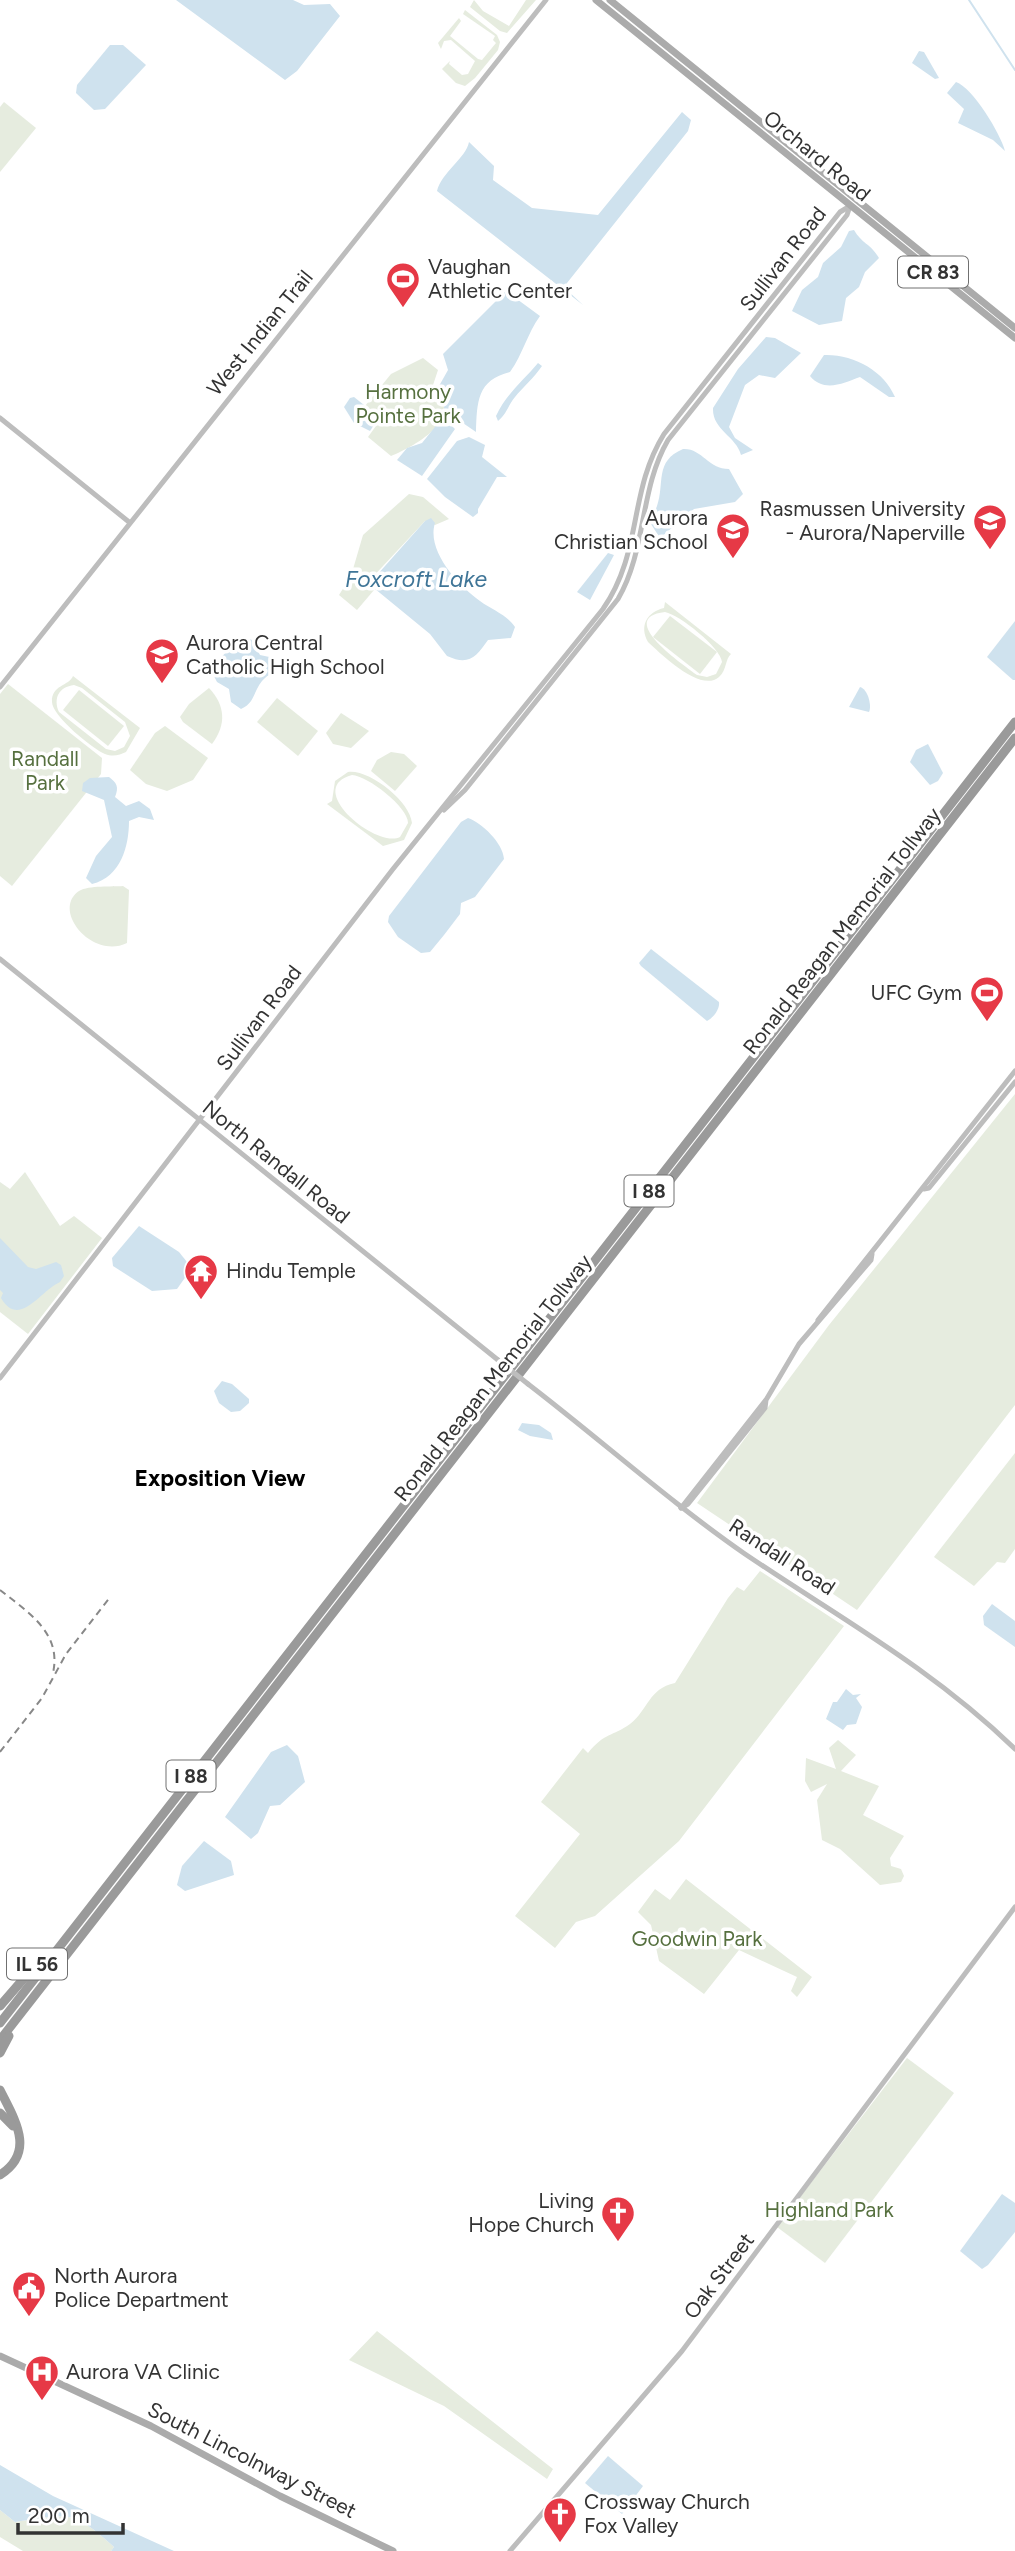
<svg xmlns="http://www.w3.org/2000/svg" width="1015" height="2551" font-family="Figtree,sans-serif">
<rect width="100%" height="100%" fill="#fff"/>
<g fill="#e6ecdf" fill-rule="evenodd">
<path d="M474,0L483,11L509,26L526,0H536L507,33L500,31L470,7Z"/>
<path d="M465,10L497,35L500,42L498,50L475,78L465,86L456,83L442,69L450,61L449,64L462,75L468,74L475,61L451,40L444,41L441,49L438,43L459,18L461,21L450,36L478,59L482,60L496,43L493,40L495,36L463,14Z"/>
<path d="M4,102L36,128L0,172V107Z"/>
<path d="M423,358L438,370L433,385C470,415 416,446 391,456L368,437L381,419L365,406L391,374Z"/>
<path d="M409,494L423,497L449,519L435,525L425,521L369,581L374,590L357,610L339,595L351,576L363,535Z"/>
<path d="M665,602L731,654C725,659 727,670 719,677C701,693 662,655 648,642C639,626 647,612 664,608ZM665,612C680,615 721,648 722,662L716,674L707,677L697,675C685,666 614,618 665,612Z"/>
<path d="M670,616L717,652L700,674L653,637Z"/>
<path d="M73,676L140,728L126,752C120,755 113,757 105,754C93,749 52,716 52,702C51,685 69,686 73,676ZM74,685L82,688L125,722L130,736L124,747L115,751L106,749L59,712C53,698 59,687 74,685Z"/>
<path d="M8,684L102,758L101,774L12,886L0,876V694Z"/>
<path d="M209,688C225,705 227,724 212,744L183,722L180,717L189,704Z"/>
<path d="M79,690L124,726L108,746L63,710Z"/>
<path d="M277,698L318,731L298,756L257,722Z"/>
<path d="M341,713L369,731L351,748L333,744L326,733Z"/>
<path d="M165,726L208,758L193,780L167,791L146,784L130,770L155,733Z"/>
<path d="M391,752L404,754L417,766L395,791L371,771L377,760Z"/>
<path d="M348,772C369,769 410,801 412,823L404,840L383,846L327,804L332,801L335,781ZM352,775C368,776 408,807 408,823L400,837C376,849 303,788 352,775Z"/>
<path d="M123,886L129,890L127,943C92,960 51,910 79,891C89,885 112,887 123,886Z"/>
<path d="M1015,1094V1405L857,1610L697,1503L829,1325Z"/>
<path d="M25,1172L60,1226L74,1216L102,1238L28,1334L0,1312V1182L10,1189Z"/>
<path d="M1015,1453V1549L1005,1563L997,1562L974,1586L934,1557Z"/>
<path d="M760,1571L844,1626L679,1841L595,1916L576,1922L555,1948L515,1916L580,1834L541,1802L583,1748L588,1753C605,1732 612,1737 630,1724C649,1709 648,1689 675,1683L728,1598L737,1587L744,1591Z"/>
<path d="M838,1740L856,1755L841,1771L879,1786L863,1815L904,1836L890,1858L891,1866L901,1869L904,1876L901,1882L880,1885L840,1849L822,1840L817,1800L827,1784L811,1792L805,1781L806,1758L836,1769L829,1748Z"/>
<path d="M686,1879L812,1977L797,1997L791,1991L797,1977L739,1950L704,1994L659,1961L651,1925L638,1912L655,1889L670,1900Z"/>
<path d="M907,2058L954,2093L825,2263L777,2227Z"/>
<path d="M377,2331L553,2469L547,2479L444,2406L349,2360Z"/>
<path d="M0,2510L15,2522C71,2514 71,2509 114,2547L111,2551H23L0,2537Z"/>
</g>
<g fill="#cfe2ee">
<path d="M176,0H293L304,5L330,4L340,16L297,71L285,80Z"/>
<path d="M110,45H123L146,65L105,109L94,110L76,93L77,85Z"/>
<path d="M919,51L924,52L939,78L935,79L912,63Z"/>
<path d="M956,82C973,88 1000,133 1005,151L993,140L958,123L964,109L947,93Z"/>
<path d="M682,112L691,120L688,131L567,283L566,289L583,305L437,191C441,173 466,158 469,142L494,166L493,180L532,208L598,215Z"/>
<path d="M854,230C862,244 870,243 879,258L865,272L859,287L846,298L842,321L819,325L792,311L802,290L818,277L823,263L841,247L849,231Z"/>
<path d="M506,291L540,316C527,334 523,354 510,372C477,380 477,402 476,432L444,410V395L439,386L448,370L443,354Z"/>
<path d="M766,337L775,338L801,353L775,378L759,375L745,385L729,427L735,438L753,450L741,455C736,436 712,430 713,408L738,369Z"/>
<path d="M824,355C854,354 884,371 895,397H889L860,377C844,383 824,393 810,376Z"/>
<path d="M538,363L542,366C534,378 523,387 515,397C508,405 507,414 498,421L496,416C506,394 523,381 538,363Z"/>
<path d="M354,397L379,417L370,431L354,423L344,407L350,398Z"/>
<path d="M443,417L455,429L422,476L397,460L407,448L422,443Z"/>
<path d="M469,437L485,445L482,457L507,477H497L478,509V513L473,517L445,497L427,479L457,441Z"/>
<path d="M683,449C702,448 708,469 729,469L743,494L735,502L694,509L660,538L649,521C651,516 655,512 657,506C665,484 654,461 683,449Z"/>
<path d="M431,518L435,523C426,551 459,586 480,601C492,610 506,614 515,627L511,638L488,640C476,657 469,666 447,656L430,634L369,584L425,521Z"/>
<path d="M608,553L614,555L590,600L577,592Z"/>
<path d="M1015,621V680H1013L987,657Z"/>
<path d="M241,636L252,640L260,655L274,658L276,663C274,674 268,674 262,681C253,692 255,703 241,709L231,702L229,689L217,682L212,672L215,664Z"/>
<path d="M860,687C868,689 872,706 869,712L849,707Z"/>
<path d="M928,744L943,773L938,781L930,785L910,762L916,750Z"/>
<path d="M109,777C117,783 119,787 115,797L126,806L139,801L150,809L154,820L139,817L129,821C129,846 121,877 92,884L86,878L96,856L112,837L104,800L82,791L83,783L90,778Z"/>
<path d="M468,818C482,823 503,843 504,859L475,897L461,903L460,914L444,935L430,952L421,953L398,937L388,922L389,916L461,822Z"/>
<path d="M651,949L719,1002C720,1009 713,1018 707,1021L641,966L639,963Z"/>
<path d="M139,1226L179,1252L187,1262L189,1272L177,1289L152,1291L113,1266L112,1258Z"/>
<path d="M0,1238L28,1267L36,1269L56,1262L61,1265L64,1276L60,1282C40,1291 19,1329 1,1298L3,1293L0,1290Z"/>
<path d="M222,1381L232,1384L249,1399V1403L240,1411L231,1412L219,1403L214,1391Z"/>
<path d="M522,1423L539,1425L551,1433L553,1440L530,1436L518,1430Z"/>
<path d="M992,1604L1015,1621V1647L984,1625L983,1616Z"/>
<path d="M846,1689L853,1695L861,1694L856,1698L862,1707L856,1724L847,1725L843,1730L826,1719L833,1702H837Z"/>
<path d="M287,1745L298,1756L305,1782L280,1805L270,1806L258,1833L251,1839L225,1817L271,1752Z"/>
<path d="M204,1841L231,1861L234,1875L185,1891L177,1885L182,1866Z"/>
<path d="M1002,2194L1015,2203V2232L988,2265L982,2269L960,2251Z"/>
<path d="M608,2456L643,2486L622,2514L585,2483Z"/>
<path d="M0,2465L53,2496L174,2551H111L114,2547C71,2509 71,2514 15,2522L0,2510Z"/>
</g>
<g fill="none" stroke-linecap="round" stroke-linejoin="round">
<path stroke="#cfe2ee" stroke-width="2" d="M969,0L1015,70"/>
<g stroke="#bdbdbd" stroke-width="5">
<path d="M0,418L129,522"/>
<path d="M0,687L546,0"/>
<path d="M444,810L465,790L618,599C647,549 639,490 668,440L847,215L850,206"/>
<path d="M0,959L498,1360"/>
<path d="M924,1189L929,1188L1015,1082"/>
<path d="M818,1320L1015,1071"/>
<path d="M0,1378L393,869L603,609C643,551 628,492 664,434L840,212L850,206"/>
<path d="M528,1384C601,1440 670,1502 745,1554C841,1619 930,1667 1015,1749"/>
<path d="M681,1508L688,1504L765,1408L766,1400L799,1344L871,1260L872,1254"/>
<path d="M681,1508L765,1401"/>
<path d="M510,2551L682,2351L1015,1907"/>
</g>
<g stroke="#ababab" stroke-width="7">
<path d="M596,0L1015,338"/>
<path d="M610,0L1015,328"/>
<path d="M0,2356L151,2426L280,2496L393,2551"/>
</g>
<g stroke="#9a9a9a" stroke-width="9">
<path d="M0,2006L45,1954"/>
<path d="M0,2023L1015,722"/>
<path d="M0,2040L1015,738"/>
<path d="M0,2053L9,2036"/>
<path d="M0,2090C15,2120 36,2152 0,2175"/>
<path d="M0,2113L13,2126"/>
</g>
<g stroke="#888" stroke-width="2" stroke-dasharray="7 5" stroke-linecap="butt">
<path d="M0,1590C28,1612 62,1633 53,1673"/>
<path d="M0,1752L42,1698L66,1654L111,1596"/>
</g>
<path stroke="#bdbdbd" stroke-width="5" d="M498,1360L528,1384"/>
</g>
<defs>
<g id="stadium-pin" transform="scale(1.75)"><path d="M0 17L-7.5 6A9.5 9.5 0 1 1 7.5 6Z" fill="#e63946" stroke="#fff"/><path d="M0-5a6.5 5 0 1 0 0 10a6.5 5 0 1 0 0-10ZM-3.5-1.8h7v3.6h-7Z" fill="#fff"/></g>
<g id="university-pin" transform="scale(1.75)"><path d="M0 17L-7.5 6A9.5 9.5 0 1 1 7.5 6Z" fill="#e63946" stroke="#fff"/><path d="M0-5L7-2L0 1L-7-2ZM-4 1L0 2.5L4 1V4Q0 6-4 4Z" fill="#fff"/></g>
<g id="school-pin" transform="scale(1.75)"><path d="M0 17L-7.5 6A9.5 9.5 0 1 1 7.5 6Z" fill="#e63946" stroke="#fff"/><path d="M0-5L7-2L0 1L-7-2ZM-4 1L0 2.5L4 1V4Q0 6-4 4Z" fill="#fff"/></g>
<g id="temple-pin" transform="scale(1.75)"><path d="M0 17L-7.5 6A9.5 9.5 0 1 1 7.5 6Z" fill="#e63946" stroke="#fff"/><path d="M0-6L5-2H3V0L6.5 2.5H4V6H1.5V3h-3V6H-4V2.5H-6.5L-3 0V-2H-5Z" fill="#fff"/></g>
<g id="church-pin" transform="scale(1.75)"><path d="M0 17L-7.5 6A9.5 9.5 0 1 1 7.5 6Z" fill="#e63946" stroke="#fff"/><path d="M-1.2-6h2.4v3.5h3.3v2.4h-3.3V6h-2.4V-.1h-3.3v-2.4h3.3Z" fill="#fff"/></g>
<g id="civic-pin" transform="scale(1.75)"><path d="M0 17L-7.5 6A9.5 9.5 0 1 1 7.5 6Z" fill="#e63946" stroke="#fff"/><path d="M-.6-6.5H3V-4.5H.6V-3L4-1V1h2V6H-6V1h2V-1L-.6-3ZM-1.2 2.5V6h2.4V2.5Z" fill="#fff"/></g>
<g id="hospital-pin" transform="scale(1.75)"><path d="M0 17L-7.5 6A9.5 9.5 0 1 1 7.5 6Z" fill="#e63946" stroke="#fff"/><path d="M-5-5h3v3.5h4V-5h3V5h-3V1.5h-4V5h-3Z" fill="#fff"/></g>
</defs>
<g fill-rule="evenodd">
<use href="#stadium-pin" x="403" y="279"/>
<use href="#university-pin" x="990" y="521"/>
<use href="#school-pin" x="733" y="530"/>
<use href="#school-pin" x="162" y="655"/>
<use href="#stadium-pin" x="987" y="993"/>
<use href="#temple-pin" x="201" y="1271"/>
<use href="#church-pin" x="618" y="2213"/>
<use href="#civic-pin" x="29" y="2288"/>
<use href="#hospital-pin" x="42" y="2372"/>
<use href="#church-pin" x="560" y="2514"/>
</g>
<g text-anchor="middle" stroke-width="7" stroke-linejoin="round" paint-order="stroke">
<g fill="#fff" stroke="#707070" stroke-width="2">
<rect x="898" y="256.5" width="70" height="31" rx="5"/>
<rect x="624.5" y="1175.5" width="49" height="31" rx="5"/>
<rect x="166.5" y="1760.5" width="49" height="31" rx="5"/>
<rect x="7" y="1948.5" width="60" height="31" rx="5"/>
</g>
<g font-size="19" font-weight="bold" fill="#333">
<text x="933" y="279">CR 83</text>
<text x="649" y="1198">I 88</text>
<text x="191" y="1783">I 88</text>
<text x="37" y="1971">IL 56</text>
</g>
<g font-size="21" fill="#333" stroke="#fff">
<text transform="translate(817 156) rotate(39)" y="7">Orchard Road</text>
<text transform="translate(783 259) rotate(-52)" y="7">Sullivan Road</text>
<text transform="translate(260 333) rotate(-51)" y="7">West Indian Trail</text>
<text transform="translate(842 931) rotate(-52)" y="7">Ronald Reagan Memorial Tollway</text>
<text transform="translate(259 1018) rotate(-53)" y="7">Sullivan Road</text>
<text transform="translate(276 1162) rotate(39)" y="7">North Randall Road</text>
<text transform="translate(493 1378) rotate(-52)" y="7">Ronald Reagan Memorial Tollway</text>
<text transform="translate(782 1557) rotate(33)" y="7">Randall Road</text>
<text transform="translate(719 2276) rotate(-53)" y="7">Oak Street</text>
<text transform="translate(252 2460) rotate(27)" y="7">South Lincolnway Street</text>
</g>
<g font-size="21" fill="#333" stroke="#fff" text-anchor="start">
<text x="428" y="274">Vaughan<tspan x="428" dy="24">Athletic Center</tspan></text>
<text x="965" y="516" text-anchor="end">Rasmussen University<tspan x="965" dy="24">- Aurora/Naperville</tspan></text>
<text x="708" y="525" text-anchor="end">Aurora<tspan x="708" dy="24">Christian School</tspan></text>
<text x="186" y="650">Aurora Central<tspan x="186" dy="24">Catholic High School</tspan></text>
<text x="962" y="1000" text-anchor="end">UFC Gym</text>
<text x="226" y="1278">Hindu Temple</text>
<text x="594" y="2208" text-anchor="end">Living<tspan x="594" dy="24">Hope Church</tspan></text>
<text x="54" y="2283">North Aurora<tspan x="54" dy="24">Police Department</tspan></text>
<text x="66" y="2379">Aurora VA Clinic</text>
<text x="584" y="2509">Crossway Church<tspan x="584" dy="24">Fox Valley</tspan></text>
</g>
<g font-size="21" fill="#56703f" stroke="#fff">
<text x="408" y="399">Harmony<tspan x="408" dy="24">Pointe Park</tspan></text>
<text x="45" y="766">Randall<tspan x="45" dy="24">Park</tspan></text>
<text x="697" y="1946">Goodwin Park</text>
<text x="829" y="2217">Highland Park</text>
</g>
<g font-size="23" font-style="italic" fill="#3f7597" stroke="#fff">
<text x="416" y="587">Foxcroft Lake</text>
</g>
<g font-size="23" font-weight="bold" fill="#000" stroke="#fff">
<text x="220" y="1486">Exposition View</text>
</g>
</g>
<path d="M18 2523v10h105v-10" fill="none" stroke="#333333" stroke-width="3.5"/>
<text x="28" y="2523" font-size="21" fill="#333333" stroke="#ffffff" stroke-width="5" paint-order="stroke">200 m</text>
</svg>
